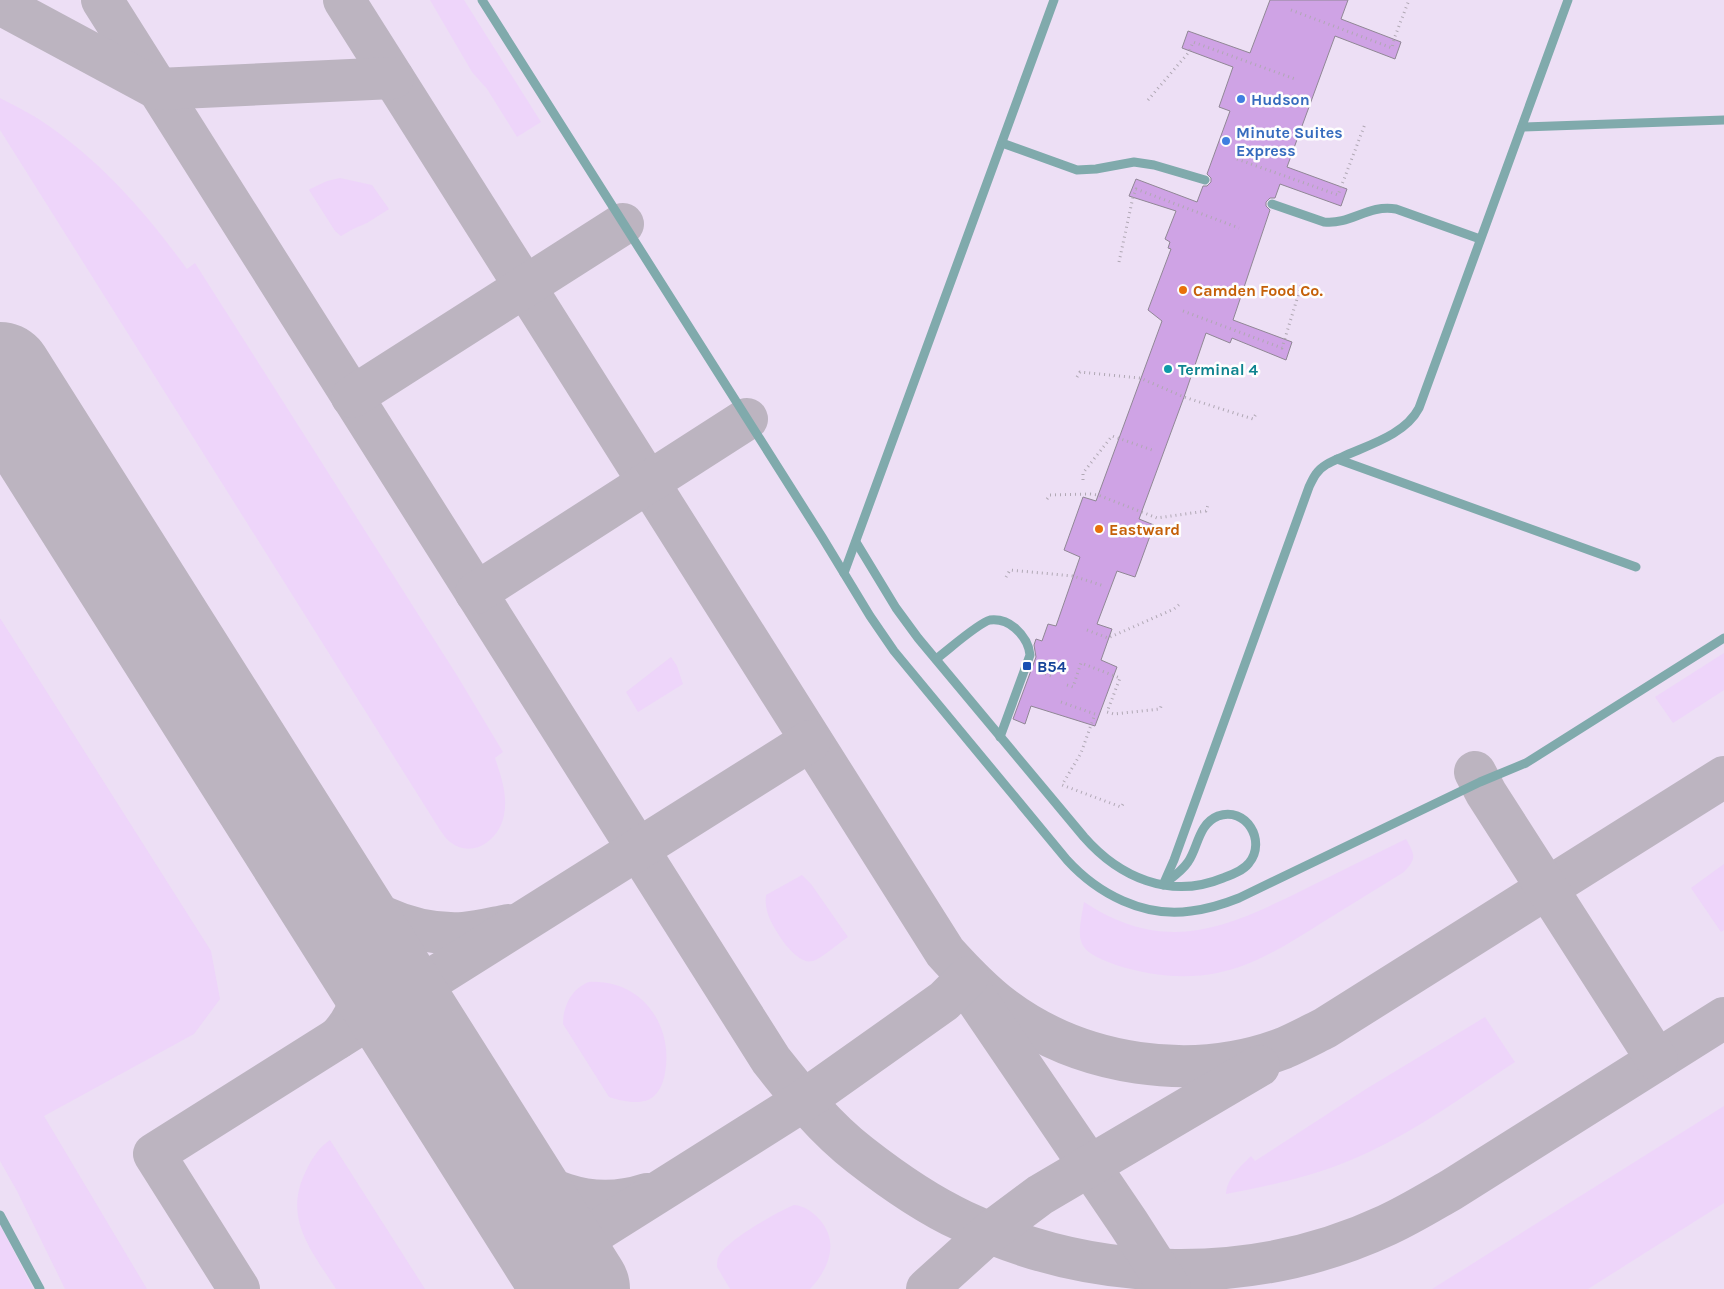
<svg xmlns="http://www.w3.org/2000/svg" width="1724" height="1289" font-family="Karla,sans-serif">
<rect width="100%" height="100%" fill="#f7edfc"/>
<path fill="#eddff5" d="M0,0H1724V1289H25L0,1240Z"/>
<g fill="#eed5fa">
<path d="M430,0H464L541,122L517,137L487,89L472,72Z"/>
<path d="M0,98C15,106 32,114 46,124C103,163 147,214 187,269L195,263L458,677L503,752L495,758C501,776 508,795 504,815C500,839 473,860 450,842C446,839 443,834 440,830L0,130Z"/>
<path d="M340,178L372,185L389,209L367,223L353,229L341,236L335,231L309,190L310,189L327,181Z"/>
<path d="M0,618L211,951L220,999L194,1034L44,1116L147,1289H65L17,1191L0,1161Z"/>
<path d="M1724,653V690L1673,723L1655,697Z"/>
<path d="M671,657L677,666L683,684L638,712L626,692Z"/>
<path d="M1406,839C1415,855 1417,858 1404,872C1377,889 1350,905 1323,922C1290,943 1256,965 1217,973C1184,980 1147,975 1116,965C1074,950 1077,942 1084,902C1165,955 1224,929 1303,890C1337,873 1371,856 1406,839Z"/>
<path d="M1724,864V930L1721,932L1691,888Z"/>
<path d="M802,875L811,884L848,937C840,942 821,959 813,961C796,966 775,931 769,917C766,910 765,902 766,895Z"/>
<path d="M589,982C641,979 674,1025 665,1073C664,1082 658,1095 650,1099C638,1105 621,1101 609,1097L563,1024C563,1006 572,988 589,982Z"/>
<path d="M1485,1017L1515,1062C1468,1093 1420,1128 1369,1152C1323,1174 1275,1185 1226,1194C1227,1178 1240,1167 1251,1156L1255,1161L1366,1089Z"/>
<path d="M1724,1106V1203L1588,1289H1432Z"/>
<path d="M330,1140L425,1289H336C312,1251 283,1219 305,1173C311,1160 318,1148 330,1140Z"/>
<path d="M794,1205C805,1206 813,1212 820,1220C840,1243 828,1270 810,1289H730L717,1267C717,1263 717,1259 719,1256C727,1240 777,1212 794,1205Z"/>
<path d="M0,1224L33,1289H0Z"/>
</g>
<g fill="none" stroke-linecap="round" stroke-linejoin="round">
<g stroke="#bcb4c0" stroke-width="42">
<path d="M102,0L771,1060C798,1094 825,1128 860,1155C892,1180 926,1204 963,1221C1095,1284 1254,1287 1387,1225C1409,1215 1430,1202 1451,1190L1724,1018"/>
<path d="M344,0L945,952C963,972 981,991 1002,1007C1080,1066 1192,1083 1284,1048C1298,1042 1311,1035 1325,1028L1724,777"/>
<path d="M0,4L158,89L393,78"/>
<path d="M352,397L623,224"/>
<path d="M476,593L747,419"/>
<path d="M1475,772L1486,793L1657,1060"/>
<path d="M275,811C289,830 302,852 318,869C355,909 408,936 463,933C478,932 493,928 508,925"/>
<path d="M337,909C345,924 357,943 361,959C368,988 358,1018 338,1038"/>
<path d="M977,1000L1129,1224L1170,1288"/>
<path d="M492,1154C541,1188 586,1214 647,1194"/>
<path d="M557,1256L803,1101L944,1001L968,977"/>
<path d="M239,1289L154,1154L810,741"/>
<path d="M927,1289L989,1233L1040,1195L1259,1066"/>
</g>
<path stroke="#bcb4c0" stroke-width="106" d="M0,375L577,1289"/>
</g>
<path fill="#cfa3e5" stroke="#908795" d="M1270,0H1348L1341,19L1401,42L1395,59L1335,36L1287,167L1347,189L1341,206L1280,184L1275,198H1270L1266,202V206L1270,210L1233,320L1292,342L1286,360L1232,338L1230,343L1206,333L1184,397L1139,519L1154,525L1135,577L1117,571L1097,624L1112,629L1101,660L1117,667L1095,726L1031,706L1025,724L1013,719L1036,657L1034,645L1036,639L1042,641L1048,624L1056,626L1080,557L1064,550L1083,497L1096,501L1162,321L1148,310L1171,249L1168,248L1170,242L1165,239L1176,211L1129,196L1136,179L1197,202L1203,186H1207L1211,182V178L1207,174L1230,111L1219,107L1233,67L1182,48L1188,31L1250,53Z"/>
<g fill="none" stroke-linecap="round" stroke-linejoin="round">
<g stroke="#b0a8b4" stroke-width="3" stroke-dasharray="1 4" stroke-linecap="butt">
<path d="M1291,10L1392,48L1394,39L1409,0"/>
<path d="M1148,100L1189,52L1193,42L1295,79"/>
<path d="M1237,159L1338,195L1365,124"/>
<path d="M1119,262L1133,197L1136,189L1239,228"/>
<path d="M1183,311L1282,348L1301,286"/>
<path d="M1077,377L1080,372L1140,378L1184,397L1253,419L1256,414"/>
<path d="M1083,480V473L1112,436L1155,451"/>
<path d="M1047,499L1050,495L1090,494L1098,495L1157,518L1206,511L1208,505"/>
<path d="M1006,577L1010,570L1073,576L1104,586"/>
<path d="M1087,630L1108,638L1174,609L1181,603"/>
<path d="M1036,670L1051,676"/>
<path d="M1067,685L1073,687L1081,663L1120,678L1107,712L1114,714L1160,709L1162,704"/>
<path d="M1061,702L1095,714L1081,753L1062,785L1121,807L1125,801"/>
</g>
<g stroke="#80aaac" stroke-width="9">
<path d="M482,0L822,537L870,616L894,651L1067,860C1098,894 1144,918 1191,911C1208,909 1224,904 1239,898L1480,782L1526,763L1724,638"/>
<path d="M1522,127L1724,120"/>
<path d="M1002,143L1077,170L1096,169L1134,162L1154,165L1205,180"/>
<path d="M1272,204L1324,222C1351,225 1368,204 1396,209L1480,239"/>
<path d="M1337,459L1636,567"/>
<path d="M856,542L896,608L918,638L1084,837C1119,877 1170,900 1223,878C1231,875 1243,871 1249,863C1267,841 1246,806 1218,816C1198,824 1198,848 1188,862C1182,871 1173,877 1165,883"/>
<path d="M844,573L1054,0"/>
<path d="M936,659C947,651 978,623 990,620C999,619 1008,622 1015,628C1024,636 1029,644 1030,655L1000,737"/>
<path d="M1163,885L1174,860L1309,487C1311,483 1313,478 1316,474C1322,465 1333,461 1342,457C1368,445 1405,435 1419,408L1568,0"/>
<path d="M0,1215L40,1289"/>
</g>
</g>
<g fill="#3f7fe0" stroke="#fefefe" stroke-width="2">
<circle cx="1241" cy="99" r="5"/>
<circle cx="1226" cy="141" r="5"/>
</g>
<g fill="#e8710a" stroke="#fefefe" stroke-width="2">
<circle cx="1183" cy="290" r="5"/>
<circle cx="1099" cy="529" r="5"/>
</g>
<circle fill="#0f9aa8" stroke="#fefefe" stroke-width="2" cx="1168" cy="369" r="5"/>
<rect fill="#1a4fb4" stroke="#fefefe" stroke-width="2" x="1022" y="661" width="10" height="10" rx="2.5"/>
<g text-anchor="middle" stroke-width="5" stroke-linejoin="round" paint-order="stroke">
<g font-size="16" font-weight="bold" fill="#366cbe" stroke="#fefefe" text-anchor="start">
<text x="1251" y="105">Hudson</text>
<text x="1236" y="138">Minute Suites<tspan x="1236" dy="18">Express</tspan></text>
</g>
<g font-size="16" font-weight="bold" fill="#c56008" stroke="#fefefe" text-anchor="start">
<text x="1193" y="296">Camden Food Co.</text>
<text x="1109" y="535">Eastward</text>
</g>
<g font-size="16" font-weight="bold" fill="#0d838f" stroke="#fefefe" text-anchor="start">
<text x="1178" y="375">Terminal 4</text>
</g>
<g font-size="16" font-weight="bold" fill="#164399" stroke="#fefefe" text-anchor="start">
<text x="1037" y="672">B54</text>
</g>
</g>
</svg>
